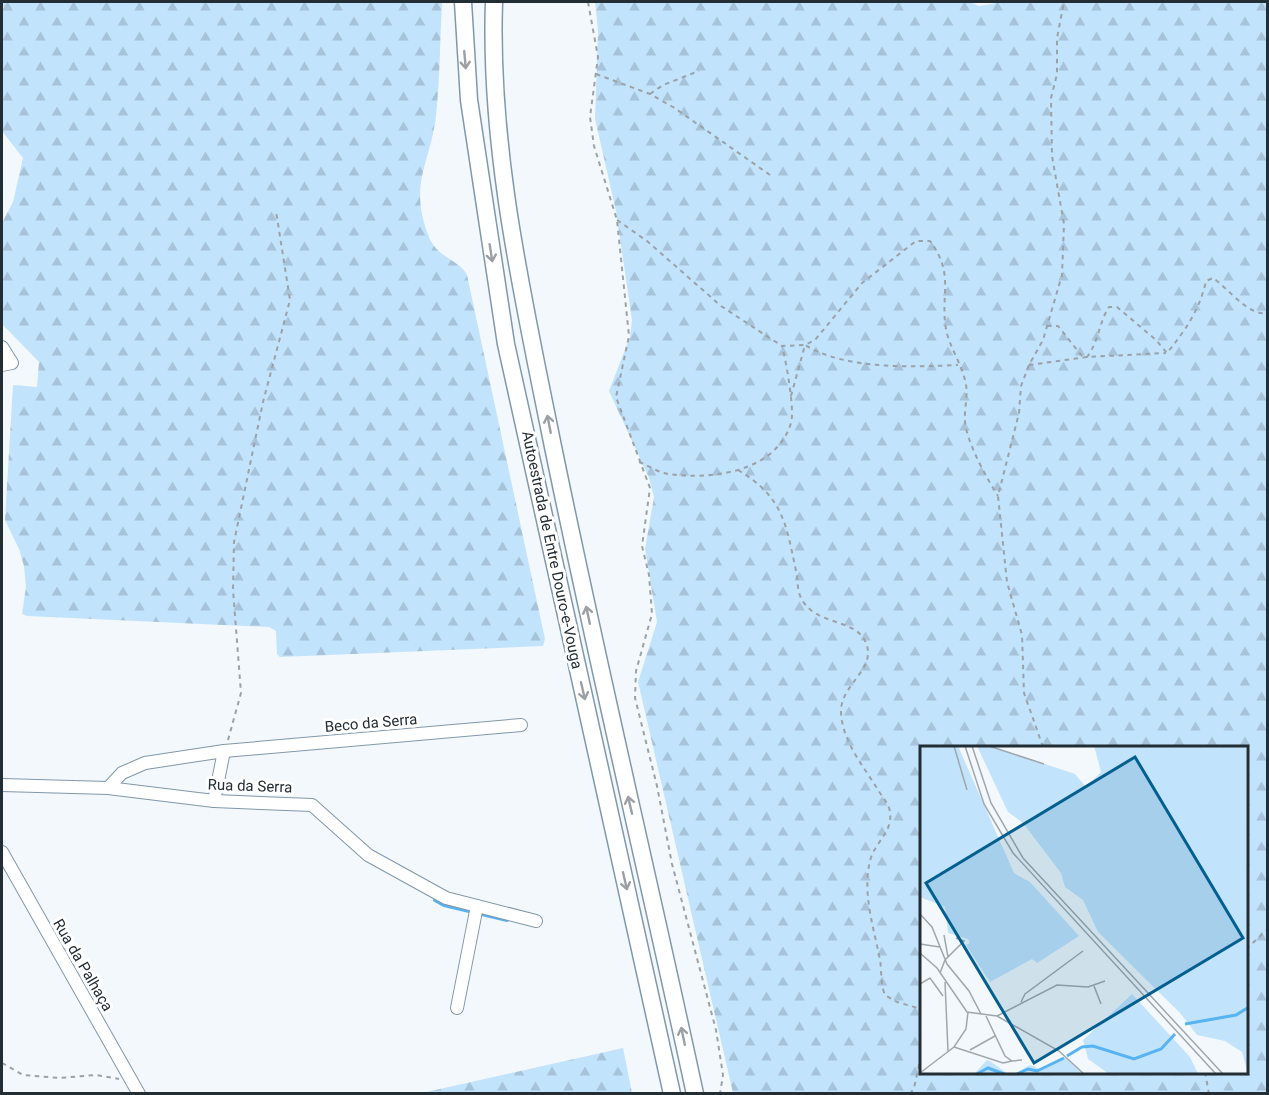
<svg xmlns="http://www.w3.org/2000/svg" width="1269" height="1095" font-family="Roboto,sans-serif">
<defs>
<pattern id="forest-firs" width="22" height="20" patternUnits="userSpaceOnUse" patternTransform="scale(1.5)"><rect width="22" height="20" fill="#c2e3fc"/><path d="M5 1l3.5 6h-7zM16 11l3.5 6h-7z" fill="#a6c3d9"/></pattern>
</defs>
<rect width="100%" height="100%" fill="#f3f8fc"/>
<g fill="url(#forest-firs)" fill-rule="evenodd">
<path d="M2,2H442C440,39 440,79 436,116C430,165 408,184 429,237C437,258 460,260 467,275L545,639L543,646L280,657L277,654L276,631L269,627L27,616L22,614L26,587L24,566L19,549L5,520L13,385L37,387L39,362L2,324V223L13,202L23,158L2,131Z"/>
<path d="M595,2H970L979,6L1003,2H1267V1093H733L638,682L657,622L645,549L654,497L649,478L609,391L630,337L632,320L616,211L595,119L598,31ZM921,747H1246V1072H921Z"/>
<path d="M623,1048L632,1093H422Z"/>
</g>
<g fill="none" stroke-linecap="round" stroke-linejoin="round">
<path stroke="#57b3f1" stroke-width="4" d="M435,900L444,905L507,920"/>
<g stroke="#8098aa" stroke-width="14">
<g id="minor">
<path d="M2,347L12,363L2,365"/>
<path d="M2,785L108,788L214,801L312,805L368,855L446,898L536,921"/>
<path d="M108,788L122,773L145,763L224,751L521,725"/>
<path d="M214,801L224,751"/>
<path d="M2,852L139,1094"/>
<path d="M457,1008L477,906"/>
</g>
</g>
<g stroke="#8098aa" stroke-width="19">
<g id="highway">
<path d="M463,2L469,100L506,344L672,1094"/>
<path d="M494,2C489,145 521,288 549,427C594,650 647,871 695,1094"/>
</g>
</g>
<g stroke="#9ba2a7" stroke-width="2" stroke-dasharray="4.5 4.5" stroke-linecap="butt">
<path d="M588,2L598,57L590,117L594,146L617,220L629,336L616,397L650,488L642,546L649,575L652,614L636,671L635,698L657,786L672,864L716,1030L723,1075L720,1094"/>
<path d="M596,74L650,94L673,107L770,175"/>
<path d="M650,94L663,85L699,71"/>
<path d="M617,220L647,241L721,306L782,346L805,345L815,340L862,283L916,241H930C955,274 940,295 946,329C949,346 961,363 965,380C969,394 964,407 965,421C966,441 987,479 998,496"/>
<path d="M1047,326H1058L1082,356L1087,357C1099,341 1099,322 1109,307H1117L1156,340L1167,353C1185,331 1200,309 1206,281L1213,278C1229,289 1249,317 1268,313"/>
<path d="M1029,365L1087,357L1166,353"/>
<path d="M791,396L805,345C846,370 912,367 958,365"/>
<path d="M639,462C649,466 659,473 669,474C712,480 776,472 791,423C795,410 786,361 782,346"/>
<path d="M738,470C783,497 786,523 796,571C798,580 797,590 801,598C816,627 855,617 866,643C877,669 840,685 841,712C842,742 865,768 880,793C884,799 890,806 890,813C893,832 874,843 870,861C862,894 874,928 880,960C882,972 880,983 885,995L897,1002L921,1009"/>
<path d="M228,740L241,693L233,590L234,542L263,402L290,300L276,211"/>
<path d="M1043,747L1024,693L1022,635L1007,582L998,496L1019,413L1021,386L1029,365L1043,340L1062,275L1064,224L1052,156L1051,98L1057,74V38L1064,2"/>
<path d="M1246,949L1268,929"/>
<path d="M2,1063L23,1075L59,1078L96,1075L119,1079"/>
<path d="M1205,1072L1209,1094"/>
<path d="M910,1094L914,1088L921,1056"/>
</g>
<use href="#minor" stroke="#fff" stroke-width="12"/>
<use href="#highway" stroke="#fff" stroke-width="16"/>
</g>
<defs><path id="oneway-shaft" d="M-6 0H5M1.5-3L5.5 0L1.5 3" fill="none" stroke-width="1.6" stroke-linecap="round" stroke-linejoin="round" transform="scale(1.5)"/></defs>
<g stroke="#9ca0a4">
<use href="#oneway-shaft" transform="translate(465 60) rotate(85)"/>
<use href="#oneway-shaft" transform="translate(491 253) rotate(81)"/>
<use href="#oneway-shaft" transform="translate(549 424) rotate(-101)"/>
<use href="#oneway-shaft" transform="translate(588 615) rotate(-102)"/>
<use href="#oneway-shaft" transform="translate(583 691) rotate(77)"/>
<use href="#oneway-shaft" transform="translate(630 805) rotate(-103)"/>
<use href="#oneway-shaft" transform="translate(625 881) rotate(77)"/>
<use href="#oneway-shaft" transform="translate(683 1036) rotate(-102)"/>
</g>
<g text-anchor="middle" stroke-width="6" stroke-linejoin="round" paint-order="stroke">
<g font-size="15" fill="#232d34" stroke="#fff">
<text transform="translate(552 550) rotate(78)" y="5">Autoestrada de Entre Douro-e-Vouga</text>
<text transform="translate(371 723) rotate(-5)" y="5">Beco da Serra</text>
<text transform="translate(250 786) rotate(2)" y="5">Rua da Serra</text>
<text transform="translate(83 965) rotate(60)" y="5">Rua da Palhaça</text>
</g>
</g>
<g transform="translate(920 746)">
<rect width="328" height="328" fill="#f3f8fc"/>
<path d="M0,0H38L94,127L110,136L159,190L117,217L112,213L70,236L46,199L50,197L48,193L28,187L25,161L0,151ZM57,0H71L155,28L166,41L181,26L174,0H326L328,328L322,306L305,295L277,289L260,267L178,186L163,154L145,141L141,127L103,77L88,66ZM212,248L270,311L278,328H189L168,313L163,294ZM145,311L163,328H94L110,319L122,324ZM67,314L70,315L88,328H54Z" fill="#c2e3fc"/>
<path fill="none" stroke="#57b3f1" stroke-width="3" d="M265,278L316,269L329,261M147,310L162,301L173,300L214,313L241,303L255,288M57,328L68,322L84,328M97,328L108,323L117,325L144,312"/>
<path fill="none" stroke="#a0a7ac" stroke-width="1.5" d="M34,0L47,44M45,0L64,58L93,107L296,328M52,0L71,57L103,112L303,328M69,0L124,18M0,168L12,181L27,218L49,245L61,268M24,189L28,211M0,198L20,201M0,207L17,222L47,266L77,270L139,305L164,328M20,227L25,214L44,195L36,192M25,236L28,305M0,238L10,232L23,250M174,240L181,258M101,256L105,248L163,205M66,270L85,310L92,315L102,314M77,270L137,239L168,241L185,235M34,301L83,317L92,315M50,304L75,290M0,327L34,301L46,283L48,266"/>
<path fill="#025f90" fill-opacity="0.15" stroke="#025f90" stroke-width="3" d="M215,11L323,192L114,317L6,137Z"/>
<rect width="328" height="328" fill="none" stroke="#232d34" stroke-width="3"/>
</g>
<rect width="1269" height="1095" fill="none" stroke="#232d34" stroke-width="6"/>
</svg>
